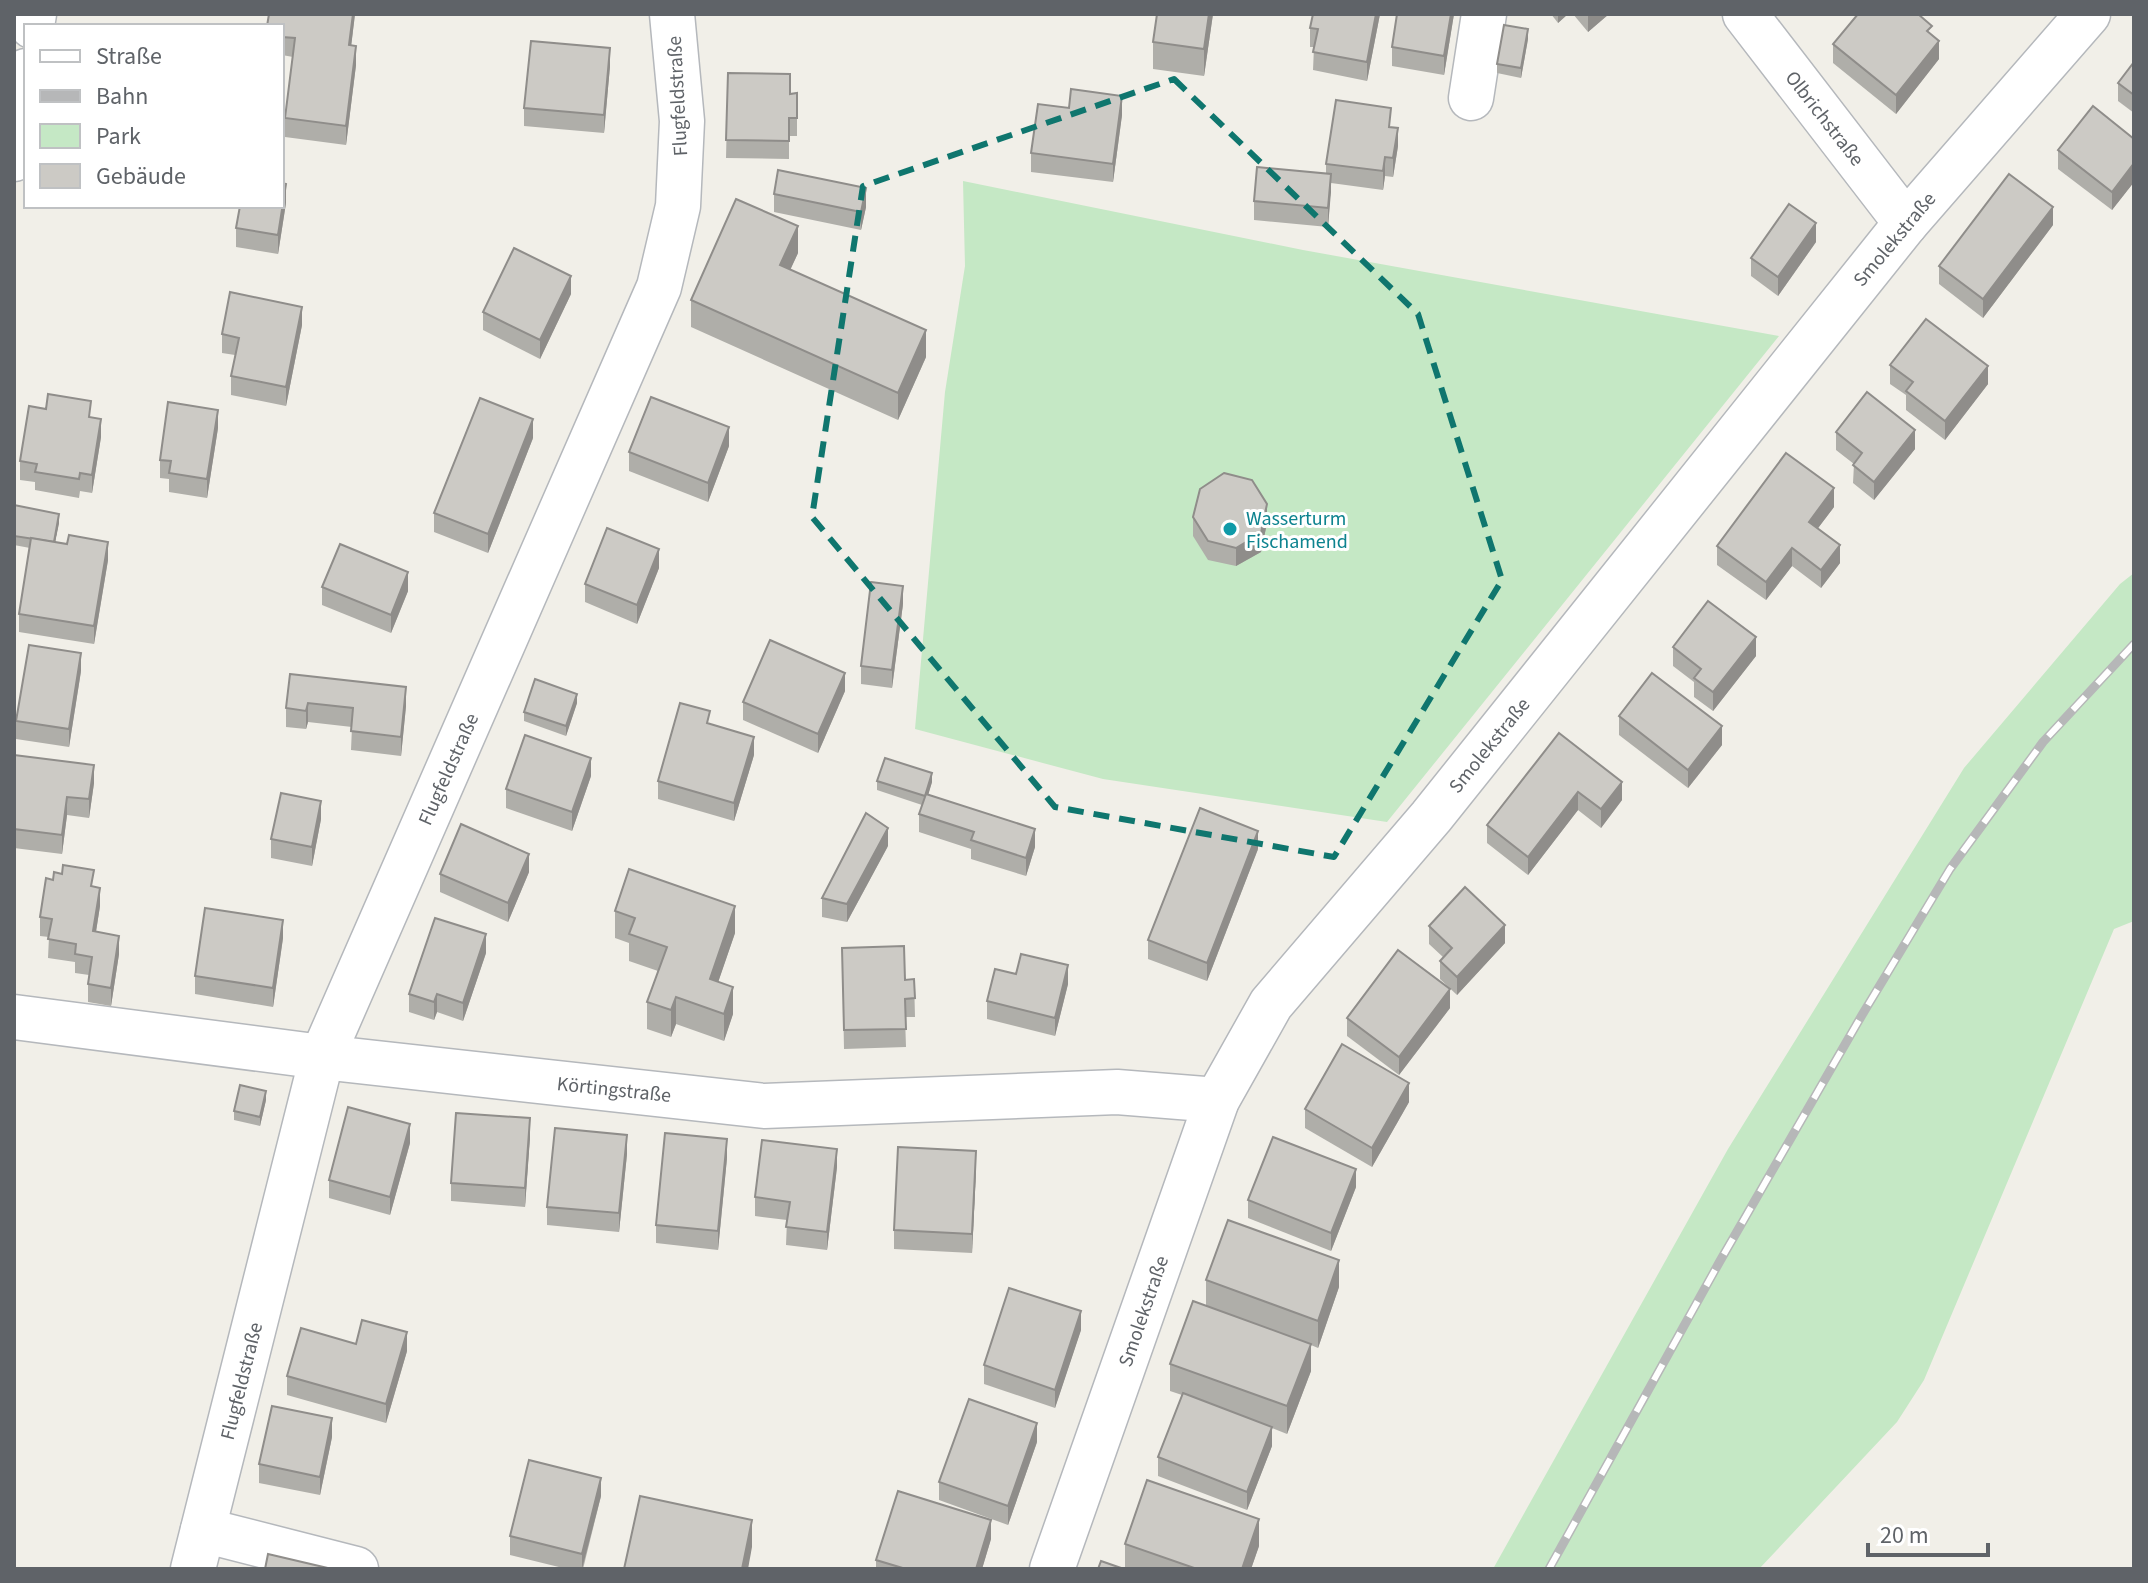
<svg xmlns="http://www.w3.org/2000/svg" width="2148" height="1583" font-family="'Source Sans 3',sans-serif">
<rect width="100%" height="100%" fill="#f1efe8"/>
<g fill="#c5e8c5">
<path d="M963,181L1303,250L1779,336L1387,822L1103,779L915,729L945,392L965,266Z"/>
<path d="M2134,573V921L2114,929L1924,1380L1897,1422L1759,1569H1493L1728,1149L1964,768L2120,584Z"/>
</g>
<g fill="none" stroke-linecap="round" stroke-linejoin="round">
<g stroke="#b5b8bc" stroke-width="47">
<g id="street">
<path d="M1745,14L1906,223"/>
<path d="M32,26L34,14"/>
<path d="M1471,98L1484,14"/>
<path d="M14,159L26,71"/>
<path d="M14,1017L322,1057L764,1106L1117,1092L1217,1100"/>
<path d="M203,1530L356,1569"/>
<path d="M193,1569L322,1057L659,287L678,206L682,121L672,14"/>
<path d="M1052,1569L1217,1100L1271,1004L1431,817L1906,223L2088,14"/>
</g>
</g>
<use href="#street" stroke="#fff" stroke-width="44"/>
<g stroke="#b6b7b8" stroke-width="9">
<path id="rail" d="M1549,1569L1720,1261L1862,1015L1950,869L2043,742L2134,644"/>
</g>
<use href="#rail" stroke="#fff" stroke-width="6" stroke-dasharray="18" stroke-linecap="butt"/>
</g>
<g fill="#afaea9">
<path d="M269,14H355L351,46L356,65L346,145L285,137V118L293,57L282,55V26Z"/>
<path d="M1213,14L1204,76L1153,69V42Z"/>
<path d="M1313,14H1380L1367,81L1313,70L1314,47H1310V28Z"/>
<path d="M1454,14L1444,75L1392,66V47Z"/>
<path d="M1551,14H1568L1558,23Z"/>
<path d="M1573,14H1609L1588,32Z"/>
<path d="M1932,35L1939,59L1896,114L1833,63V44Z"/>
<path d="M1528,39L1521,78L1497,73V64Z"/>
<path d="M2134,62V113L2118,101V83Z"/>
<path d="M610,66L604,133L524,126V108Z"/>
<path d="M728,73L790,94L797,93V136H789V159L726,158Z"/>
<path d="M1069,108L1122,115L1113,182L1031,172V153Z"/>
<path d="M1391,127L1398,146L1393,177L1385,176L1383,190L1331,183L1328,227L1254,220V201L1326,173V164Z"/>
<path d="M2134,139V182L2112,210L2058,169V150Z"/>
<path d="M774,194L866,207L861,230L774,212Z"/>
<path d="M286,203L278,254L236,247V228Z"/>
<path d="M2053,225L1983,318L1939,284V266Z"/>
<path d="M1816,242L1778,296L1751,276V258Z"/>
<path d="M798,253L790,270L926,357L898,420L691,327V300Z"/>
<path d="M571,294L540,359L483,330V312Z"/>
<path d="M302,325L286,406L231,395V376L235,355L222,353V334Z"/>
<path d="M1890,365L1988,384L1945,440L1906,410V395L1890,384Z"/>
<path d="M91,417L101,437L92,493L80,491L79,498L35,490V482L20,480V461Z"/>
<path d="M218,428L207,498L169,492V479L160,478V460Z"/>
<path d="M1836,432L1915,449L1874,500L1853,483L1854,464L1836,450Z"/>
<path d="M533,438L488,553L434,532V513Z"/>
<path d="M729,446L708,502L629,471V452Z"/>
<path d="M14,505L59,523L55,542L108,560L94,644L19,632V614L30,548L14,545Z"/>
<path d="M1834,507L1818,528L1840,563L1821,588L1792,566L1766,600L1717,565V546Z"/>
<path d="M1193,517L1267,523L1261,552L1236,566L1208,560L1193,536Z"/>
<path d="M659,568L637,624L585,602V584Z"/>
<path d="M322,587L408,591L391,633L322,605Z"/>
<path d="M903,604L892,688L861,684V666Z"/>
<path d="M1673,647L1756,656L1713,711L1694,697V682L1673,666Z"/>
<path d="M81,671L69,747L16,739V721Z"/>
<path d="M290,674L406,706L401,756L351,750L352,727L308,722L306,729L286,727V708Z"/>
<path d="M845,691L818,753L743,720V702Z"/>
<path d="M577,703L566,736L524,721V712Z"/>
<path d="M1619,716L1722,745L1688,788L1619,735Z"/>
<path d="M1559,733L1622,800L1601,828L1578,810L1528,875L1487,843V825Z"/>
<path d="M14,755L94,783L89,818L67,815L62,854L14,848Z"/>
<path d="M754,755L734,821L658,799V781Z"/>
<path d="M591,776L572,831L506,808V789Z"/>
<path d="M877,781L932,782L928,794L1035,847L1026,876L971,859V849L919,832V814L922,805L877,790Z"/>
<path d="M321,819L312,866L271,858V839Z"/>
<path d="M888,846L847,922L822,917V898Z"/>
<path d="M1258,849L1207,981L1148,959V940Z"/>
<path d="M529,872L508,922L440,892V874Z"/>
<path d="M94,887L100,906L96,932L119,954L111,1006L88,1002V984L89,975L75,973V962L48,958L49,937L40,936V917Z"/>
<path d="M615,911L735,933L718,982L733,1014L724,1041L676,1024L671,1037L647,1029V1002L658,971L629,961V943L615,938Z"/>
<path d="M1429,926L1505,943L1457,995L1440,979V961L1443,957L1429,944Z"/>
<path d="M283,938L273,1007L195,994V976Z"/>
<path d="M842,948L905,980L914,979L915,1017H905L906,1047L844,1049Z"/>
<path d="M486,953L463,1021L437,1012L434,1020L409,1012V994Z"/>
<path d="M1016,974L1068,984L1055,1036L987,1019V1001Z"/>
<path d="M1450,1008L1399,1075L1347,1036V1018Z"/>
<path d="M266,1100L260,1126L234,1120V1111Z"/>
<path d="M1409,1102L1372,1167L1305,1128V1109Z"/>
<path d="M530,1137L525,1207L451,1201V1183Z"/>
<path d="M410,1143L390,1215L329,1198V1180Z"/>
<path d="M627,1154L619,1232L547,1225V1207Z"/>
<path d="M727,1158L718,1250L656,1243V1225Z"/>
<path d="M837,1167L827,1250L786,1245L787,1220L755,1216V1197Z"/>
<path d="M976,1170L972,1253L894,1249V1230Z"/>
<path d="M1356,1187L1331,1251L1248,1218V1200Z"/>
<path d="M1206,1280L1339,1287L1318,1348L1311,1345V1371L1287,1434L1272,1428V1446L1247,1510L1158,1476V1457L1182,1395L1170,1391V1364L1206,1305Z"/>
<path d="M1081,1330L1055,1408L984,1384V1365Z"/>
<path d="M407,1351L386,1423L287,1395V1376Z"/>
<path d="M332,1437L320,1495L259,1483V1464Z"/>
<path d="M1037,1442L1008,1525L939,1500V1482Z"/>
<path d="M601,1496L583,1569H567L510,1555V1536Z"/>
<path d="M991,1539L982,1569H876V1560Z"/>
<path d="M1125,1544L1259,1546L1251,1569H1125Z"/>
</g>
<g fill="#8f8d8a">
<path d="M353,14H355L349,64V45Z"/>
<path d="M1209,14H1213L1204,76V49Z"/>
<path d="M1376,14H1380L1367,81V62Z"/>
<path d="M1451,14H1454L1444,75V56Z"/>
<path d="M1558,14H1568L1558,23Z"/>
<path d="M1588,14H1609L1588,32Z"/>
<path d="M1528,29V39L1521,78V68Z"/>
<path d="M1939,41V59L1896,114V95Z"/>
<path d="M356,46V65L346,145V126Z"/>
<path d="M610,48V66L604,133V115Z"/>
<path d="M1122,96V115L1113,182V164Z"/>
<path d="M1398,128V146L1393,177V158Z"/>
<path d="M1385,157V176L1383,190V171Z"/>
<path d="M2134,163V182L2112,210V192Z"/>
<path d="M1331,174V192L1328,227V208Z"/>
<path d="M286,184V203L278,254V235Z"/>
<path d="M866,188V207L861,230V212Z"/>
<path d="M2053,207V225L1983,318V299Z"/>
<path d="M1816,223V242L1778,296V277Z"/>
<path d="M798,226V253L780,292V265Z"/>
<path d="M571,276V294L540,359V340Z"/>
<path d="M302,307V325L286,406V387Z"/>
<path d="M926,330V357L898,420V393Z"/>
<path d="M1988,366V384L1945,440V421Z"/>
<path d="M218,410V428L207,498V479Z"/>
<path d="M101,419V437L92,493V475Z"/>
<path d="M533,419V438L488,553V534Z"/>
<path d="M729,427V446L708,502V483Z"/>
<path d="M1915,430V449L1874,500V482Z"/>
<path d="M1834,488V507L1809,540V522Z"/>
<path d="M1267,504V523L1261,552L1236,566V548Z"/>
<path d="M59,514V523L53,553V543Z"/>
<path d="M108,542V560L94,644V626Z"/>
<path d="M1840,545V563L1821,588V570Z"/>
<path d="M1792,548V566L1766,600V582Z"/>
<path d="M659,549V568L637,624V605Z"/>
<path d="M408,572V591L391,633V615Z"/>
<path d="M903,586V604L892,688V670Z"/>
<path d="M1756,637V656L1713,711V692Z"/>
<path d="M81,653V671L69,747V729Z"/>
<path d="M845,673V691L818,753V734Z"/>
<path d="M406,687V706L401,756V737Z"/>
<path d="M577,694V703L566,736V726Z"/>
<path d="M308,703V722L306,729V711Z"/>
<path d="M1722,726V745L1688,788V770Z"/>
<path d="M754,737V755L734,821V803Z"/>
<path d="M591,758V776L572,831V812Z"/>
<path d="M94,765V783L89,818V799Z"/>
<path d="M932,773V782L925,806V796Z"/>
<path d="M1622,782V800L1601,828V809Z"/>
<path d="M1578,792V810L1528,875V857Z"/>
<path d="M67,797V815L62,854V835Z"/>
<path d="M321,801V819L312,866V847Z"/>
<path d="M888,828V846L847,922V904Z"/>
<path d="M1035,829V847L1026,876V858Z"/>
<path d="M1258,831V849L1207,981V963Z"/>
<path d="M529,854V872L508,922V903Z"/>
<path d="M100,888V906L93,950V931Z"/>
<path d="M735,906V933L710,1006V979Z"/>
<path d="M283,920V938L273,1007V988Z"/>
<path d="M1505,925V943L1457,995V977Z"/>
<path d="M486,934V953L463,1021V1003Z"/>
<path d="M119,936V954L111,1006V988Z"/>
<path d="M1068,965V984L1055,1036V1018Z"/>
<path d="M733,987V1014L724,1041V1014Z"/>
<path d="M1450,989V1008L1399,1075V1057Z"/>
<path d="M437,994V1012L434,1020V1002Z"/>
<path d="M676,997V1024L671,1037V1010Z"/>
<path d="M1409,1083V1102L1372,1167V1148Z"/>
<path d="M266,1091V1100L260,1126V1117Z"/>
<path d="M530,1118V1137L525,1207V1188Z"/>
<path d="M410,1124V1143L390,1215V1197Z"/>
<path d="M627,1135V1154L619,1232V1213Z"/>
<path d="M727,1139V1158L718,1250V1231Z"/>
<path d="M837,1149V1167L827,1250V1232Z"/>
<path d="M976,1151V1170L972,1253V1234Z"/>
<path d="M1356,1169V1187L1331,1251V1233Z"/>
<path d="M1339,1260V1287L1318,1348V1321Z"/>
<path d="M1081,1311V1330L1055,1408V1390Z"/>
<path d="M407,1332V1351L386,1423V1404Z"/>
<path d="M1311,1344V1371L1287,1434V1406Z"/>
<path d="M332,1418V1437L320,1495V1477Z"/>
<path d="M1037,1423V1442L1008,1525V1506Z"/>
<path d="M1272,1427V1446L1247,1510V1492Z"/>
<path d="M601,1478V1496L582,1569V1554Z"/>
<path d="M1259,1519V1546L1251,1569H1242Z"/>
<path d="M752,1520V1547L748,1569H742Z"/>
<path d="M991,1520V1539L982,1569H976Z"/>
</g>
<g fill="#cccac5" stroke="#8f8d8a" stroke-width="2">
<path d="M269,14H353L349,45L356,46L346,126L285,118L295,38L282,37V26H267Z"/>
<path d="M1157,14H1209L1204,49L1153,42Z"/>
<path d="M1313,14H1376L1367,62L1313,52L1318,29L1310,28Z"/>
<path d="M1397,14H1451L1444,56L1392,47Z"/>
<path d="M1858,14H1918L1932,26L1927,31L1939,41L1896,95L1833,44Z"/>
<path d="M1504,25L1528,29L1521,68L1497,64Z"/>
<path d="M531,41L610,48L604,115L524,108Z"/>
<path d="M2134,62V95L2118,83Z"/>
<path d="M728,73L790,74V94L797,93V118H789V141L726,140Z"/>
<path d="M1071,89L1122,96L1113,164L1031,153L1038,104L1069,108Z"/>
<path d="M1336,100L1391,108L1389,127L1398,128L1393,158L1385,157L1383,171L1326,164Z"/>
<path d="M2093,106L2134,139V163L2112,192L2058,150Z"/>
<path d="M1257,167L1331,174L1328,208L1254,201Z"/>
<path d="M778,170L866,188L861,212L774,194Z"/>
<path d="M2009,174L2053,207L1983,299L1939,266Z"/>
<path d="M282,183L286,184L278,235L236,228L240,206H282Z"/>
<path d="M736,199L798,226L780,265L926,330L898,393L691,300Z"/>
<path d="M1789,204L1816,223L1778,277L1751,258Z"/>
<path d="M514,248L571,276L540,340L483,312Z"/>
<path d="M230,292L302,307L286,387L231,376L239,338L222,334Z"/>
<path d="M1926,319L1988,366L1945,421L1906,391L1913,382L1890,365Z"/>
<path d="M1867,392L1915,430L1874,482L1853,465L1862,453L1836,432Z"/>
<path d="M48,394L91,401L89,417L101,419L92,475L80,473L79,479L35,472L37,464L20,461L29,406L46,409Z"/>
<path d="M651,397L729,427L708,483L629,452Z"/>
<path d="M480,398L533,419L488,534L434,513Z"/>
<path d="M168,402L218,410L207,479L169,473L171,461L160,460Z"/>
<path d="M1786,453L1834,488L1809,522L1840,545L1821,570L1792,548L1766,582L1717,546Z"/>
<path d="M1224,473L1252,480L1267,504L1261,533L1236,548L1208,541L1193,517L1200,489Z"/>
<path d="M14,505L59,514L54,542L14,536Z"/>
<path d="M607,528L659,549L637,605L585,584Z"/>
<path d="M69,535L108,542L94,626L19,614L31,538L67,544Z"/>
<path d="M340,544L408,572L391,615L322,587Z"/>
<path d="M871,582L903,586L892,670L861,666Z"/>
<path d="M1708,601L1756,637L1713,692L1694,678L1701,669L1673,647Z"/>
<path d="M770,640L845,673L818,734L743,702Z"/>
<path d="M29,645L81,653L69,729L16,721Z"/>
<path d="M1652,673L1722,726L1688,770L1619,716Z"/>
<path d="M290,674L406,687L401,737L351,731L353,708L308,703L306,711L286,708Z"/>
<path d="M535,679L577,694L566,726L524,712Z"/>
<path d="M680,703L710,711L707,723L754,737L734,803L658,781Z"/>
<path d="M1559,733L1622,782L1601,809L1578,792L1528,857L1487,825Z"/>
<path d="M525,735L591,758L572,812L506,789Z"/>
<path d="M14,755L94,765L89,799L67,797L62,835L14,829Z"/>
<path d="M885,758L932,773L925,796L877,781Z"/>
<path d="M281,793L321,801L312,847L271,839Z"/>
<path d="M926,794L1035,829L1026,858L971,840L974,832L919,814Z"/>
<path d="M1200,808L1258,831L1207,963L1148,940Z"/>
<path d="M866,813L888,828L847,904L822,898Z"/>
<path d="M461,824L529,854L508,903L440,874Z"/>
<path d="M63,865L94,870L91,886L100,888L93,931L119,936L111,988L88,984L92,957L75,954L76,944L48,939L52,919L40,917L46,878L53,880L54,872L62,874Z"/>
<path d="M629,869L735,906L710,979L733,987L724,1014L676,997L671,1010L647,1002L667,947L629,934L635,918L615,911Z"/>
<path d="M1465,887L1505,925L1457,977L1440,961L1452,948L1429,926Z"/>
<path d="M205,908L283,920L273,988L195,976Z"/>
<path d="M435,918L486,934L463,1003L437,994L434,1002L409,994Z"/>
<path d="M904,946L905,980L914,979L915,998L905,999L906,1029L844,1030L842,948Z"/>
<path d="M1398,950L1450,989L1399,1057L1347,1018Z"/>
<path d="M1021,954L1068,965L1055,1018L987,1001L995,969L1016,974Z"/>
<path d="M1342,1044L1409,1083L1372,1148L1305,1109Z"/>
<path d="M240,1085L266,1091L260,1117L234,1111Z"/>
<path d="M348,1107L410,1124L390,1197L329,1180Z"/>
<path d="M456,1113L530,1118L525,1188L451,1183Z"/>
<path d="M555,1128L627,1135L619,1213L547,1207Z"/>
<path d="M665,1133L727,1139L718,1231L656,1225Z"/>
<path d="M1273,1137L1356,1169L1331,1233L1248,1200Z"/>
<path d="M762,1140L837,1149L827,1232L786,1227L790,1202L755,1197Z"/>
<path d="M898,1147L976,1151L972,1234L894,1230Z"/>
<path d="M1228,1220L1339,1260L1318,1321L1206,1280Z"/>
<path d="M1009,1288L1081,1311L1055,1390L984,1365Z"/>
<path d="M1193,1301L1311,1344L1287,1406L1170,1364Z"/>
<path d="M362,1320L407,1332L386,1404L287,1376L301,1328L356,1344Z"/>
<path d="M1183,1393L1272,1427L1247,1492L1158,1457Z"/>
<path d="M969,1399L1037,1423L1008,1506L939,1482Z"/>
<path d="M272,1406L332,1418L320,1477L259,1464Z"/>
<path d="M529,1460L601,1478L582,1554L510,1536Z"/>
<path d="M1147,1480L1259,1519L1242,1569H1197L1125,1544Z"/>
<path d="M898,1491L991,1520L976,1569H906L876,1560Z"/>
<path d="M640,1496L752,1520L742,1569H624Z"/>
<path d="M268,1554L332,1569H265Z"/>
<path d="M1101,1561L1124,1569H1098Z"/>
</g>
<path fill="none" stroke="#0f766e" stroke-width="6" stroke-dasharray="16 10" stroke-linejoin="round" d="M1174,79L1418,314L1502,580L1334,857L1055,807L812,517L863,186Z"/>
<circle fill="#0f9aa8" stroke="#fff" stroke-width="3" cx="1230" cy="529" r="8"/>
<g text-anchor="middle" stroke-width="6" stroke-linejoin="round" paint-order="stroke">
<g font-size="20" fill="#5f6368" stroke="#fff">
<text transform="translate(677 96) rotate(-93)" y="7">Flugfeldstraße</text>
<text transform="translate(1825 118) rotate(52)" y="7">Olbrichstraße</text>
<text transform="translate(1894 239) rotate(-50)" y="7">Smolekstraße</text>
<text transform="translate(1489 745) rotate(-51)" y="7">Smolekstraße</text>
<text transform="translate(448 769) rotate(-66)" y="7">Flugfeldstraße</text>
<text transform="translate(614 1089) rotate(6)" y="7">Körtingstraße</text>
<text transform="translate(1143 1311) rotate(-71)" y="7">Smolekstraße</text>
<text transform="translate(241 1381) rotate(-76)" y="7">Flugfeldstraße</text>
</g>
<g font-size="20" fill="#0d838f" stroke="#fff" text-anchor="start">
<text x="1246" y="525">Wasserturm<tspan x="1246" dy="23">Fischamend</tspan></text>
</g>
</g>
<rect width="2148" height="1583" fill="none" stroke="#5f6368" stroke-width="32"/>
<rect x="24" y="24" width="260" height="184" fill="#ffffff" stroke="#bfc1c3" stroke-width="2"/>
<rect x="40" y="50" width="40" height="12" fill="#ffffff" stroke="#bfc1c3" stroke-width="2"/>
<text x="96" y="64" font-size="24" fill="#5f6368">Straße</text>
<rect x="40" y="90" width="40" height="12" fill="#b6b7b8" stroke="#bfc1c3" stroke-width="2"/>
<text x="96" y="104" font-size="24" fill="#5f6368">Bahn</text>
<rect x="40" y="124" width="40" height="24" fill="#c5e8c5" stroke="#bfc1c3" stroke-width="2"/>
<text x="96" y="144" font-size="24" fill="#5f6368">Park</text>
<rect x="40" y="164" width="40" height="24" fill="#cccac5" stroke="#bfc1c3" stroke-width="2"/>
<text x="96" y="184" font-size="24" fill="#5f6368">Gebäude</text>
<path d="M1868 1543v12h120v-12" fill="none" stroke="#5f6368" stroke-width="4"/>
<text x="1880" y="1543" font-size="24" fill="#5f6368" stroke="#ffffff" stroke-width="6" paint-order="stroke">20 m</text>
</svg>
